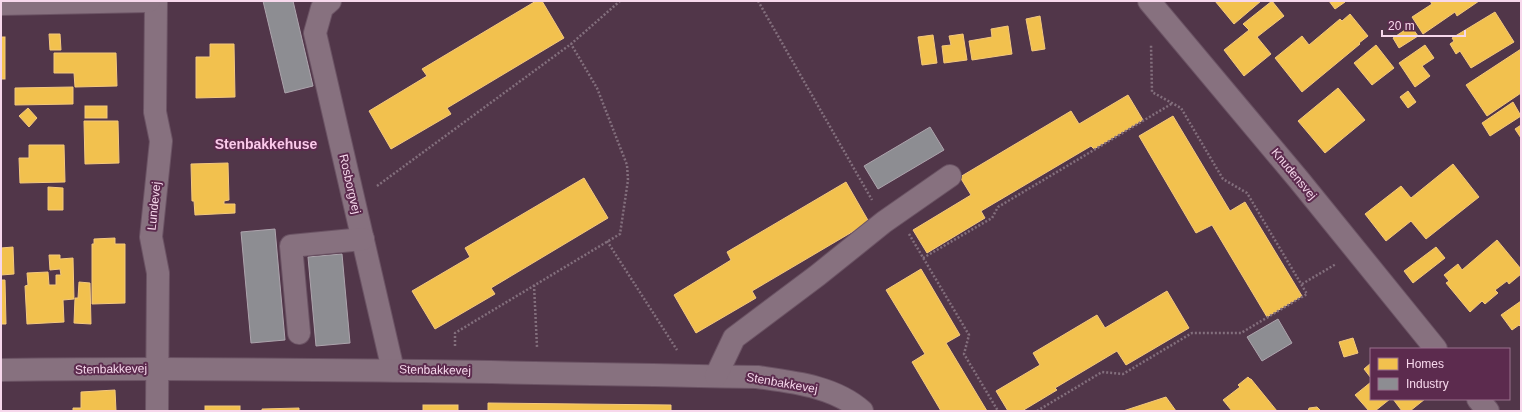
<svg xmlns="http://www.w3.org/2000/svg" width="1522" height="412" font-family="Helvetica,sans-serif">
<rect width="100%" height="100%" fill="#513649"/>
<g fill="#f2c14e" stroke="#f4c87d">
<path d="M536,1H542L564,38L447,108L451,114L391,149L369,111L427,76L422,69Z"/>
<path d="M1215,1H1261L1234,24Z"/>
<path d="M1272,1L1284,16L1257,37L1271,54L1244,76L1224,50L1249,30L1243,24Z"/>
<path d="M1329,1H1344L1345,2L1335,9Z"/>
<path d="M1430,1H1479L1457,16L1455,12L1423,34L1412,17L1432,4Z"/>
<path d="M1495,12L1514,42L1471,68L1460,51L1456,54L1450,44L1454,41L1452,38Z"/>
<path d="M1350,14L1368,36L1359,43L1360,44L1302,92L1275,58L1302,36L1309,45L1340,19L1342,21Z"/>
<path d="M1040,16L1045,49L1032,51L1026,19Z"/>
<path d="M1008,26L1012,54L972,60L969,41L992,37L991,29Z"/>
<path d="M1411,26L1418,36L1399,48L1393,38Z"/>
<path d="M49,34H60L61,50H50Z"/>
<path d="M963,34L967,60L944,63L942,46L951,45L949,36Z"/>
<path d="M933,35L937,63L922,65L918,37Z"/>
<rect x="1" y="37" width="4" height="42"/>
<path d="M210,44H234L235,97L196,98V57H210Z"/>
<path d="M1376,45L1394,68L1372,85L1354,63Z"/>
<path d="M1425,45L1434,58L1422,66L1430,76L1415,87L1399,63Z"/>
<path d="M1521,49V93L1487,116L1466,85Z"/>
<path d="M54,53H116L117,86L75,87L74,73H54Z"/>
<path d="M73,87V104L15,105V88Z"/>
<path d="M1338,88L1365,120L1325,153L1298,121Z"/>
<path d="M1408,91L1416,102L1408,108L1400,97Z"/>
<path d="M1128,95L1143,120L1094,149L1091,146L981,211L985,218L927,253L913,230L971,195L960,177L1071,111L1079,124Z"/>
<path d="M1513,102L1521,116L1490,136L1482,123Z"/>
<rect x="85" y="106" width="22" height="12"/>
<path d="M28,108L37,118L29,127L19,116Z"/>
<path d="M1173,116L1230,211L1245,202L1302,296L1267,317L1212,225L1196,233L1139,136Z"/>
<path d="M84,121H118L119,163L85,164Z"/>
<path d="M1521,125V138L1515,129Z"/>
<path d="M29,145H64L65,182L20,183L19,158H29Z"/>
<path d="M228,163L229,200L224,201V204H235V213L195,215L194,201H192L191,164Z"/>
<path d="M1453,164L1479,197L1426,239L1411,221L1386,241L1365,214L1401,186L1411,198Z"/>
<path d="M584,178L608,218L491,288L495,294L435,329L412,291L470,257L465,248Z"/>
<path d="M846,182L869,222L752,291L756,298L696,333L674,295L731,260L727,252Z"/>
<path d="M48,187L63,188V210H48Z"/>
<path d="M115,238V244H125V303L92,304V244H94V239Z"/>
<path d="M1497,240L1521,269V274L1509,284L1507,281L1495,290L1498,293L1485,304L1482,301L1470,312L1446,283L1449,281L1444,275L1458,264L1462,270Z"/>
<path d="M13,247L14,274L1,275V248Z"/>
<path d="M1436,247L1445,258L1413,283L1404,271Z"/>
<path d="M49,255H60V259L73,258L74,299L63,300L64,322L27,324L25,286L28,285L27,273L48,272L49,285H56V275H61L60,269L50,270Z"/>
<path d="M921,269L960,335L946,343L987,411H941L912,362L925,354L886,290Z"/>
<path d="M1,280H5L6,324H1Z"/>
<path d="M79,282L90,283L91,324L74,323L75,298H78Z"/>
<path d="M1167,291L1189,328L1126,365L1117,351L1055,388L1057,390L1022,411H1008L996,391L1040,365L1033,353L1097,315L1105,328Z"/>
<path d="M1521,301V327L1519,325L1512,330L1501,315Z"/>
<path d="M1353,338L1358,353L1344,357L1339,342Z"/>
<path d="M1371,363V378L1364,369Z"/>
<path d="M1248,377L1250,379H1251L1277,411H1232L1223,400L1240,387L1238,385Z"/>
<path d="M1371,382V399H1390L1375,411H1369L1355,395Z"/>
<path d="M115,390L116,411H73V408H81V392Z"/>
<path d="M1166,397L1176,411H1123Z"/>
<path d="M1393,399H1425L1410,411H1402Z"/>
<path d="M488,403L671,405V411H488Z"/>
<rect x="423" y="405" width="35" height="6"/>
<rect x="205" y="406" width="35" height="5"/>
<path d="M1317,407L1321,411H1308L1309,408Z"/>
<path d="M299,408V411H262V409Z"/>
</g>
<g fill="#8d8d92" stroke="#ada4ad">
<path d="M263,1H293L313,86L285,93Z"/>
<path d="M930,127L944,150L878,189L864,166Z"/>
<path d="M275,229L285,340L251,343L241,232Z"/>
<path d="M342,254L350,343L316,346L308,257Z"/>
<path d="M1278,319L1292,343L1262,361L1247,337Z"/>
</g>
<g fill="none" stroke-linecap="round" stroke-linejoin="round">
<g stroke="#6b5364" stroke-width="24">
<g id="minor">
<path d="M156,1L155,112L161,141L151,237L158,273L157,411"/>
<path d="M330,1L322,8L315,33L393,370"/>
<path d="M1149,1L1299,180L1436,349"/>
<path d="M1,4L149,1"/>
<path d="M299,333L291,246L363,239"/>
<path d="M1,370C253,367 505,372 757,377C792,382 834,386 862,411"/>
<path d="M716,376L734,338L818,275L884,222L950,176"/>
<path d="M1478,399L1488,411"/>
</g>
</g>
<g stroke="#836f7d" stroke-width="2.5" stroke-dasharray="2 2" stroke-linecap="butt">
<path d="M758,1L872,200"/>
<path d="M377,186L571,44L620,1"/>
<path d="M909,234L969,335L964,354L998,411"/>
<path d="M607,241L677,350"/>
<path d="M923,258L992,218L998,207L1173,103"/>
<path d="M1302,284L1336,264"/>
<path d="M534,285L537,347"/>
<path d="M455,346V333L620,234L628,180L627,165L597,88L571,44"/>
<path d="M1037,411L1102,372L1123,374L1192,333H1241L1307,294L1247,193L1223,179L1181,108L1152,92L1151,44"/>
</g>
<use href="#minor" stroke="#87717f" stroke-width="22"/>
</g>
<g text-anchor="middle" stroke-width="4" stroke-linejoin="round" paint-order="stroke">
<g font-size="12" fill="#f7d8ec" stroke="#5c2b4e">
<text transform="translate(1294 174) rotate(50)" y="4">Knudensvej</text>
<text transform="translate(350 184) rotate(77)" y="4">Rosborgvej</text>
<text transform="translate(154 206) rotate(-84)" y="4">Lundevej</text>
<text transform="translate(111 369) rotate(-1)" y="4">Stenbakkevej</text>
<text transform="translate(435 370) rotate(1)" y="4">Stenbakkevej</text>
<text transform="translate(782 383) rotate(10)" y="4">Stenbakkevej</text>
</g>
<g font-size="14" font-weight="bold" fill="#fac9ea" stroke="#5c2b4e">
<text x="266" y="149">Stenbakkehuse</text>
</g>
</g>
<rect width="1522" height="412" fill="none" stroke="#f7d8ec" stroke-width="4"/>
<rect x="1370" y="348" width="140" height="52" fill="#5c2b4e" stroke="#9a708d"/>
<rect x="1378" y="358" width="20" height="12" fill="#f2c14e" stroke="#9a708d"/>
<text x="1406" y="368" font-size="12" fill="#f7d8ec">Homes</text>
<rect x="1378" y="378" width="20" height="12" fill="#8d8d92" stroke="#9a708d"/>
<text x="1406" y="388" font-size="12" fill="#f7d8ec">Industry</text>
<path d="M1382 30v6h83v-6" fill="none" stroke="#f7d8ec" stroke-width="2"/>
<text x="1388" y="30" font-size="12" fill="#f7d8ec" stroke="#5c2b4e" stroke-width="3" paint-order="stroke">20 m</text>
</svg>
